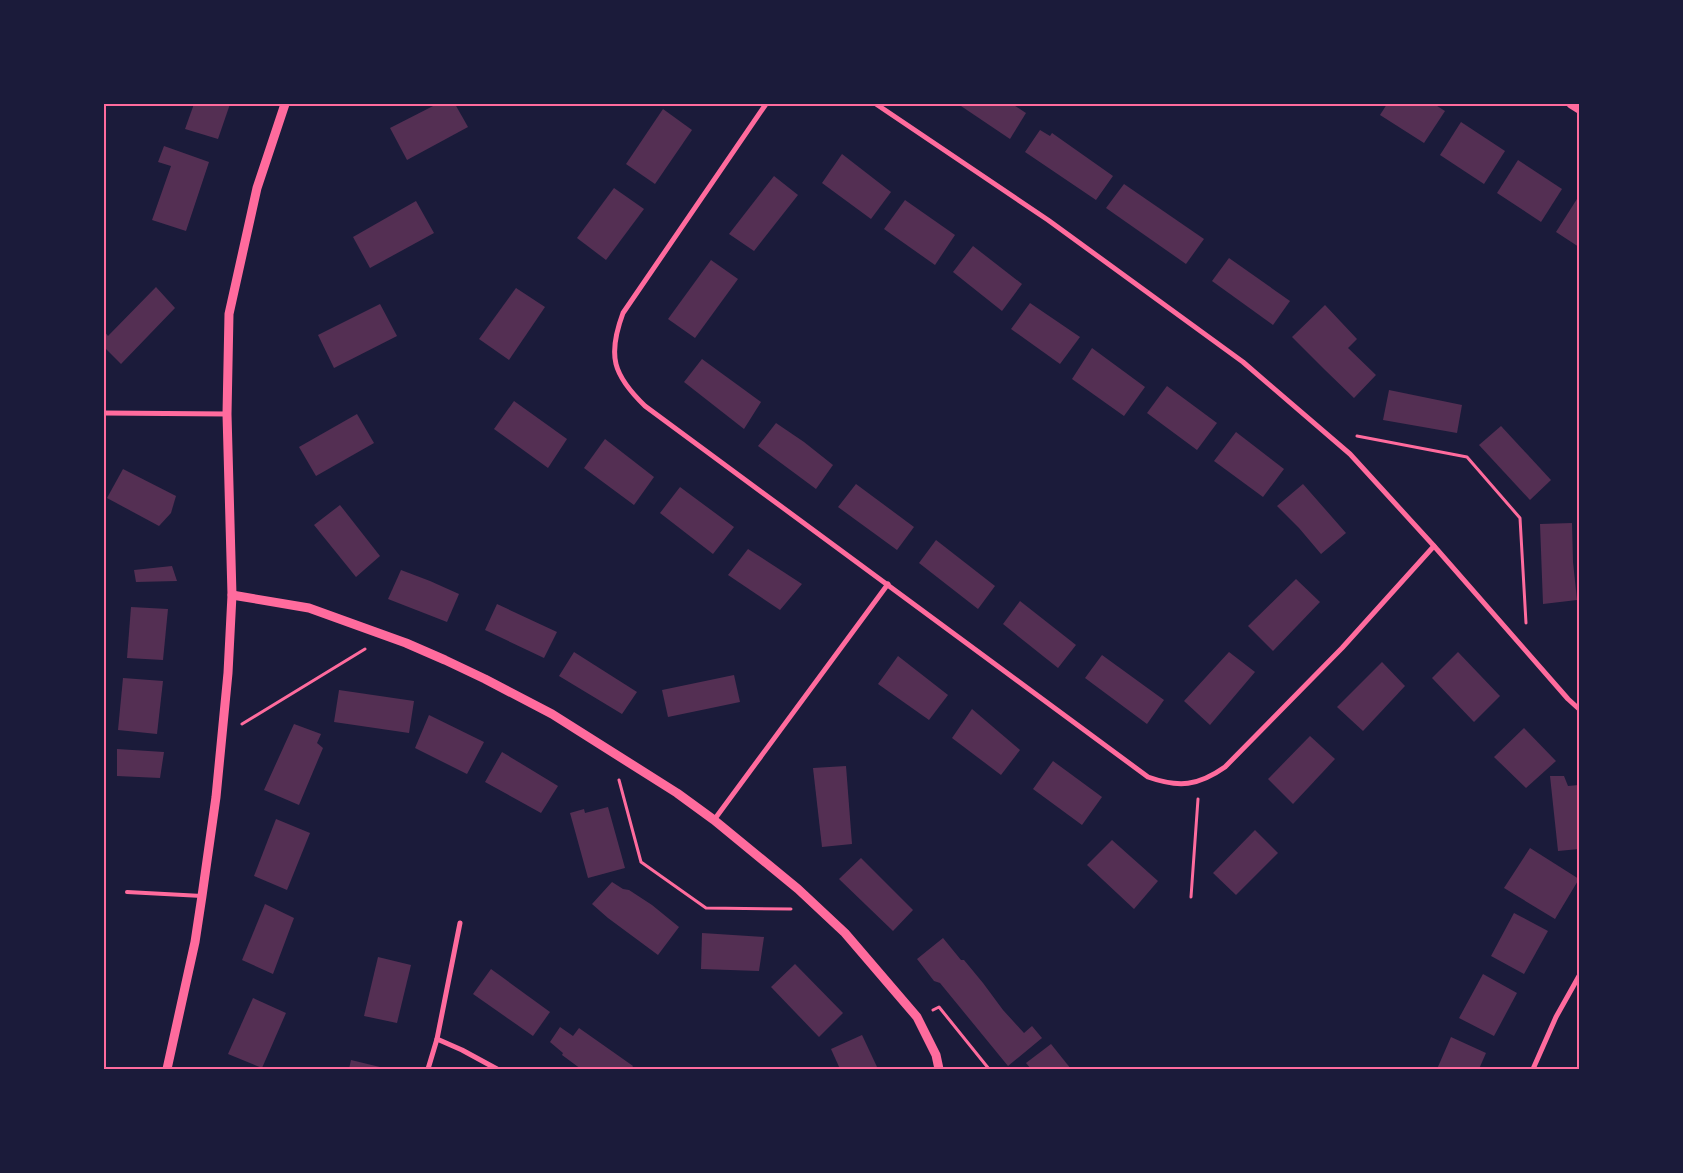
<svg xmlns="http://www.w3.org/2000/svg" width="1683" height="1173" font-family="'DejaVu Sans',sans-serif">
<rect width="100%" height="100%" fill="#1b1b3a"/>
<g fill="#542f53">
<path d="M194,104H230L218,139L185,129Z"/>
<path d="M437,104H455L468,127L407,160L390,128Z"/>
<path d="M958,104H1012L1026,113L1010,139Z"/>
<path d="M1387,104H1434L1445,111L1424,143L1380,115Z"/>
<path d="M663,109L692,130L655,184L626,164Z"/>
<path d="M1461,122L1505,151L1484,184L1440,155Z"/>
<path d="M1040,130L1050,136L1052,133L1113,176L1096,200L1025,152Z"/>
<path d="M164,146L209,162L186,231L152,220L171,166L158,162Z"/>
<path d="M842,154L891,192L871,219L822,183Z"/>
<path d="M1518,160L1562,189L1541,222L1497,193Z"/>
<path d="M774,176L798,195L754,251L729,234Z"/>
<path d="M1124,184L1204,239L1186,264L1106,208Z"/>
<path d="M614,188L644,209L606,260L577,238Z"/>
<path d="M1577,199L1579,201V247L1556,232Z"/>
<path d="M905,200L955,235L935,265L884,229Z"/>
<path d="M416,201L434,233L370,268L353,237Z"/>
<path d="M973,246L1022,284L1002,311L953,272Z"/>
<path d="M1229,258L1290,301L1273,325L1212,281Z"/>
<path d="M711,260L738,279L695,338L668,319Z"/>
<path d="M156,287L175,308L121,364L104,347V331L108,336Z"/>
<path d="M516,288L545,307L509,360L479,339Z"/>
<path d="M1030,303L1080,337L1060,364L1011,329Z"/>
<path d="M380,304L397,336L334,368L318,335Z"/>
<path d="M1325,305L1357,339L1348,348L1376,375L1354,398L1325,370L1292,337Z"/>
<path d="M1092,348L1145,387L1124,416L1072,379Z"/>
<path d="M702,359L761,402L744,429L684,382Z"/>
<path d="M1167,386L1217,423L1197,450L1147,413Z"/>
<path d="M1389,390L1462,405L1457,433L1383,420Z"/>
<path d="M514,401L567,439L548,468L494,429Z"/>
<path d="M357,414L374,443L316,476L299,447Z"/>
<path d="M776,423L804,442L833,465L816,489L758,446Z"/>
<path d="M1501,426L1551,480L1530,500L1479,445Z"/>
<path d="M1236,432L1284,469L1263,497L1214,461Z"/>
<path d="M605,439L654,477L634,505L584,468Z"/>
<path d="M123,469L176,496L171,513L159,526L107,498Z"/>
<path d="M856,484L914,527L897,550L838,507Z"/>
<path d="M1303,484L1346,533L1321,554L1299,528L1277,506Z"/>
<path d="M680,487L734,527L713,554L660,513Z"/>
<path d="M340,505L380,556L356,577L314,525Z"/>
<path d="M1572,523L1573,562L1577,600L1543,604L1540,524Z"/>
<path d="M936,540L995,586L978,609L919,563Z"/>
<path d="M748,549L802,584L780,610L728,575Z"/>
<path d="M172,566L177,581L136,582L134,570Z"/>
<path d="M401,570L430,581L459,594L447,622L388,599Z"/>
<path d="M1296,579L1320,602L1273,651L1248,626Z"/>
<path d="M1020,601L1076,645L1058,668L1003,624Z"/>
<path d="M497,604L557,632L544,658L485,630Z"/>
<path d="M131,607L168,609L163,660L127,658Z"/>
<path d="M574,652L637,692L622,714L559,676Z"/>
<path d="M1229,652L1255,672L1210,725L1184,701Z"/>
<path d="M1458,652L1500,696L1474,722L1432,678Z"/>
<path d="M1102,655L1164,700L1147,724L1085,678Z"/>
<path d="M898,656L948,695L929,720L878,684Z"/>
<path d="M1382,662L1405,686L1363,731L1337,707Z"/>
<path d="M734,675L740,702L668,717L662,690Z"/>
<path d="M123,678L163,681L157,734L118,730Z"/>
<path d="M339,690L414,701L409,733L334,722Z"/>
<path d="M972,709L1020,750L1001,775L952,738Z"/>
<path d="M429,715L484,742L467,774L415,748Z"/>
<path d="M294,724L321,734L317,743L323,748L299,805L264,790Z"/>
<path d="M1524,728L1556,761L1526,788L1494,757Z"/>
<path d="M1310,736L1335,759L1293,804L1268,779Z"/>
<path d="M117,749L164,752L160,778L117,776Z"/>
<path d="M502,752L558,786L541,813L485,782Z"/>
<path d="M1053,761L1102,797L1082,825L1033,789Z"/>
<path d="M846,766L852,844L822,847L813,768Z"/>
<path d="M1550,776H1564L1568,786L1579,785V849L1558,851Z"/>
<path d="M608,807L625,868L588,878L570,813L584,809L585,813Z"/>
<path d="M276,819L310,833L287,890L254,876Z"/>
<path d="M1255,830L1278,853L1236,895L1213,873Z"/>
<path d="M1112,840L1158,881L1134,909L1087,865Z"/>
<path d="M1530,848L1579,879L1555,919L1504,888Z"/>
<path d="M861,858L913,910L893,931L839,879Z"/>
<path d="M612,882L623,889L629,890L652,905L679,927L658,955L608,918L592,904Z"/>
<path d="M265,904L294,918L273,974L242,960Z"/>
<path d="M1514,913L1548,931L1524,974L1491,956Z"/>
<path d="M702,933L764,937L759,971L701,969Z"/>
<path d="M943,938L961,960H964L983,983L1003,1010L1024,1033L1032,1026L1042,1038L1008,1066L940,983L934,981L917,959Z"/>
<path d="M378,957L411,965L397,1023L364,1016Z"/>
<path d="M795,964L843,1013L819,1037L771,987Z"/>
<path d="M491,969L550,1012L533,1036L473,994Z"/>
<path d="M1483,974L1517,993L1494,1036L1459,1018Z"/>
<path d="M253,998L286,1013L262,1068L228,1054Z"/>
<path d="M560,1027L573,1036L579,1028L633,1066L631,1069H581L562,1055L563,1053L550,1042Z"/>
<path d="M862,1035L878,1069H840L831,1049Z"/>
<path d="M1451,1037L1486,1053L1479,1069H1437Z"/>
<path d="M1051,1044L1071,1069H1031L1026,1063Z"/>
<path d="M351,1060L384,1068V1069H349Z"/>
</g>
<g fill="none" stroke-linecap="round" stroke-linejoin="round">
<g stroke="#ff6b9d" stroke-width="3">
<path d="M1357,436L1467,457L1520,518L1526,623"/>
<path d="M242,724L365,649"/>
<path d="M619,780L641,862L706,908L791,909"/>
<path d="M1191,897L1198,799"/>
<path d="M933,1010L939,1007L989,1069"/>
</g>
<path stroke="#ff6b9d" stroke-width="4" d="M127,892L202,896"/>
<g stroke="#ff6b9d" stroke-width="5">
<path d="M766,104L623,313C607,356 613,375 645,406L1148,777C1179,788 1198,786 1225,767L1342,648L1434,546"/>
<path d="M876,104L1048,220L1243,362L1350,454L1434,546L1568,699L1579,709"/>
<path d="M104,413L227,414"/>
<path d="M714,820L888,584"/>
<path d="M437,1039L462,1050L497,1069"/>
<path d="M428,1069L437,1039L460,923"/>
<path d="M1533,1069L1556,1017L1579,976"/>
</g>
<g stroke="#ff6b9d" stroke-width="9">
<path d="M1571,104L1579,109"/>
<path d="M232,595L309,608L406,643L445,660L485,679L552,714L677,793L714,820L798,889L845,933L917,1017L936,1055L939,1069"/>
<path d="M167,1069L195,942L202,896L216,797L228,673L232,595L227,414L229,314L257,188L285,104"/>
</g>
</g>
<rect width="1683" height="1173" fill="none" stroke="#1b1b3a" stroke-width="210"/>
<rect x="105" y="105" width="1473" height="963" fill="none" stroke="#ff6b9d" stroke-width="2"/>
</svg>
